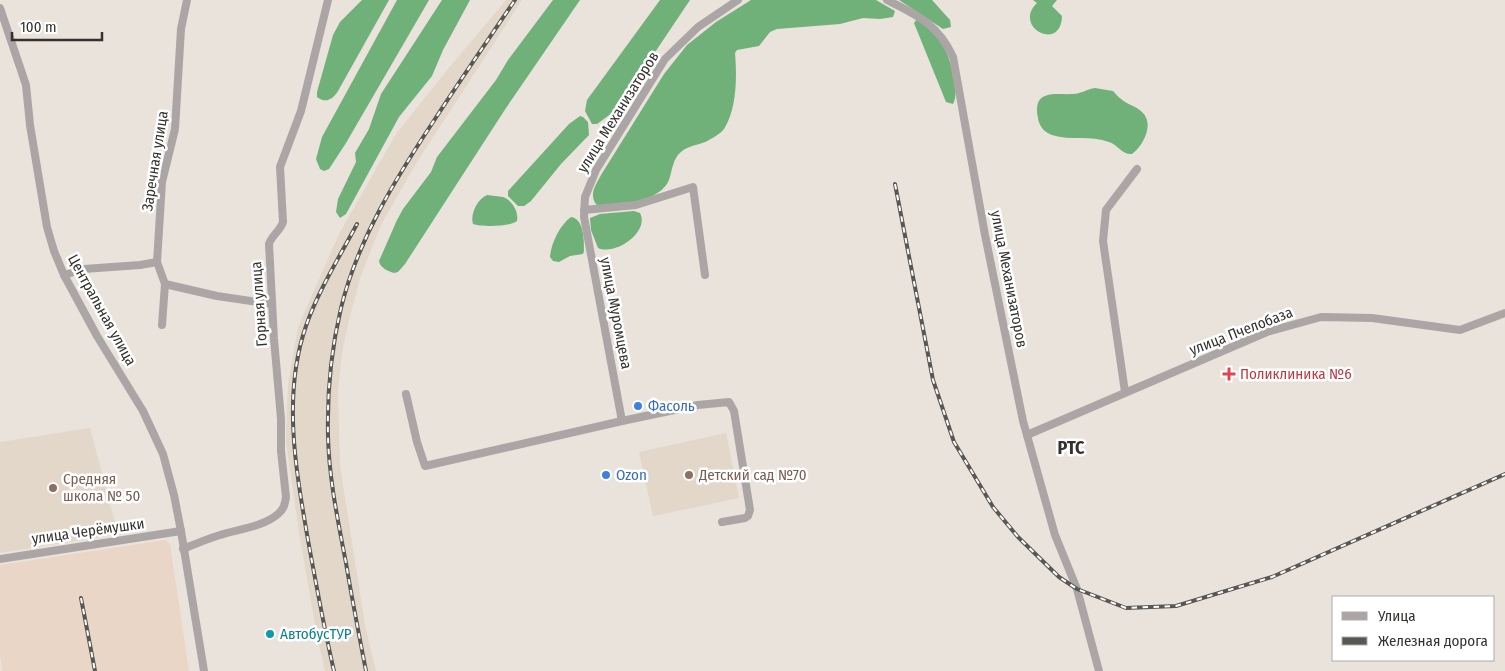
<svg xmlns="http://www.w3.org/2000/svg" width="1505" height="671" font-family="'Fira Sans Condensed',sans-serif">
<rect width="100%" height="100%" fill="#e9e3db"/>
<path fill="#e9d6c6" d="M165,540L170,544L189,671H2L0,655V565Z"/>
<g fill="#e2d7c9">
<path d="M506,0H522L417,162L381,225L361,275L349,320L342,352L338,391L340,466L365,625L376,671H325L317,636L299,532L286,441L288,384L298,327L339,234L396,134L443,75Z"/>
<path d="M90,428L118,534L0,553V442Z"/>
<path d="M726,433L739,498L653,516L639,452Z"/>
</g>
<g fill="#70b079">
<path d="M362,0H389L338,91C333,99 326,104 317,97V92L333,35L340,22Z"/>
<path d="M397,0H429L346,143L329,169L324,171L320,169L316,159L322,137Z"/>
<path d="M442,0H470L443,50L432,76L399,117L346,214L340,218L336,212L338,199L356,162L355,153L369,129L381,94Z"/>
<path d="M553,0H580L506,108L405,264L398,272L394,273C388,271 380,268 379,261L397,220L403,209L431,172L437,157L496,80L508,60Z"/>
<path d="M660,0H690L629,91L612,113L597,124H592L585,111L587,100Z"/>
<path d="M751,0H876L895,11L893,17L880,19L863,18L840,24L777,29L770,32L759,46L737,50L735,53C737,76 737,109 724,129C720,134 714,137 709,140C701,145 688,145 681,152C673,158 672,171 669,180C660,202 618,207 597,205C588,195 596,185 601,175L664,74L687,45L716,22Z"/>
<path d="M899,0H932L950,20L951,27L943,29Z"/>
<path d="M1033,0H1057L1052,6L1062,16C1061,53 1012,27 1037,3Z"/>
<path d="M917,19C941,35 950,53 954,81C955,89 957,97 953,104L946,102L914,23Z"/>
<path d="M1095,88L1113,91C1116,94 1118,97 1121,99C1128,105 1136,106 1142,112C1155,124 1143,146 1132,154C1122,155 1118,145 1109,142C1091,135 1070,141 1052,135C1044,132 1039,126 1038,118C1032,89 1055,95 1073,94C1080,94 1088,89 1095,88Z"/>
<path d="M580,116L583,117L588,122L589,135L561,164L531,201L524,206H518L508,196V191L569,124Z"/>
<path d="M487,195C492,196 498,196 503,197C512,200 519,212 517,221C510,227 482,227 473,224C470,215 477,199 487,195Z"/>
<path d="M634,211L640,213C650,232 615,256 598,248L591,230L590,218L600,214Z"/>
<path d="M571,217C584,219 584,240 584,251L583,254L570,256L559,262L553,261L550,257C551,243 560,225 571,217Z"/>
</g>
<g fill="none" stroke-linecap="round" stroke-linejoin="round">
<g stroke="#aba6a5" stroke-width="8">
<path d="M887,0C917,15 938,24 953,57L985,235L1023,421L1055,535L1077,589L1099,671"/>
<path d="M0,8L26,85L30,125L47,227L54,251L64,275L97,336L143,411L163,454L174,495L181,531L204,671"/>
<path d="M584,210L636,205L693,187L705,275"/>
<path d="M64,275L84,269L140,265L157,262"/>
<path d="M165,284L217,296L272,304"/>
<path d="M162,325L165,284L157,262L162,182L175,129L181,29L187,0"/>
<path d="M1125,392L1103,241L1106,210L1137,169"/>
<path d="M406,394L417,442L425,466L622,421L698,405L729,402L734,411L750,510L748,516L745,518L722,522"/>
<path d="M622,421L584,217L585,197L596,170L665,59L698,27L738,0"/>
<path d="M1027,435L1267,332L1321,317L1372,318L1460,330L1505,313"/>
<path d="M183,549C195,544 207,539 220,535C238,529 263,527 278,514C284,509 285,504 286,497L281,451V419L274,339L269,244C272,235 280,231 283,222L280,167L301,111L328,0"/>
<path d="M0,559L181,531"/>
</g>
<g stroke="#595753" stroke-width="4">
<g id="rail">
<path d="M895,184L933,380L954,442L993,507L1018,537L1059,577L1077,589L1126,608L1176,606L1272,577L1505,474"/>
<path d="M81,598L95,671"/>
<path d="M334,671C324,628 316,584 308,540C296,471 282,395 306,326C318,291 340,256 357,224"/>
<path d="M366,671C359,635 352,599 346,563C338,521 329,479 328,436C327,393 331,350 341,308C358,239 396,178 435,119C461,79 488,40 515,0"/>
</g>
</g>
<use href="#rail" stroke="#fff" stroke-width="2" stroke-dasharray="5.5" stroke-linecap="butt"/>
</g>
<path fill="#e0444e" stroke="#fff" stroke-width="2" d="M1226.5 366.5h5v5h5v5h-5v5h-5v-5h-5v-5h5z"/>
<g fill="#3f7fe0" stroke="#fff" stroke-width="2">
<circle cx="638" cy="406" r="5"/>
<circle cx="606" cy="475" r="5"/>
</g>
<g fill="#8d6e63" stroke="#fff" stroke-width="2">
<circle cx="689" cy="475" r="5"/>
<circle cx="53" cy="488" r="5"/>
</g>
<circle fill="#0f9aa8" stroke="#fff" stroke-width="2" cx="270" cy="634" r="5"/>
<g text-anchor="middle" stroke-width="5" stroke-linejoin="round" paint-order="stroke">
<g font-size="15" fill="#34322f" stroke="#fff">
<text transform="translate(618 112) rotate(-58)" y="5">улица Механизаторов</text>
<text transform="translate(155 161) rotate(-81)" y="5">Заречная улица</text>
<text transform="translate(1009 279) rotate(79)" y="5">улица Механизаторов</text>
<text transform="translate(259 304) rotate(-94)" y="5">Горная улица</text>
<text transform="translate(102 310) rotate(61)" y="5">Центральная улица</text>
<text transform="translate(616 313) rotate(79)" y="5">улица Муромцева</text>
<text transform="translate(1241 331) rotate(-21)" y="5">улица Пчелобаза</text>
<text transform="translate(88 531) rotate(-8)" y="5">улица Черёмушки</text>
</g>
<g font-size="15" fill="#be3a42" stroke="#fff" text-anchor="start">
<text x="1240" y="379">Поликлиника №6</text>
</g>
<g font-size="15" fill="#366cbe" stroke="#fff" text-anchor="start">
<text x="648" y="411">Фасоль</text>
<text x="616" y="480">Ozon</text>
</g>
<g font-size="15" fill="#785e54" stroke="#fff" text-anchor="start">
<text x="699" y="480">Детский сад №70</text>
<text x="63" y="484">Средняя<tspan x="63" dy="17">школа № 50</tspan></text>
</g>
<g font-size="15" fill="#0d838f" stroke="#fff" text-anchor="start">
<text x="280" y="639">АвтобусТУР</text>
</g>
<g font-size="18" font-weight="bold" fill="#34322f" stroke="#fff">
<text x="1071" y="454">РТС</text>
</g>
</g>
<rect x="1332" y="596" width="162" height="65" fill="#ffffff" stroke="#aeadac"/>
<rect x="1342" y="612" width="25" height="8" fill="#aba6a5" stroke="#aeadac"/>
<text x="1378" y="621" font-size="15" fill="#34322f">Улица</text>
<rect x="1342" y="637" width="25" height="8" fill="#595753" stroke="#aeadac"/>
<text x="1378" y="646" font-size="15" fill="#34322f">Железная дорога</text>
<path d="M12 32v8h90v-8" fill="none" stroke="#34322f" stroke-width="2.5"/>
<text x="20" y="32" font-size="15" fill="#34322f" stroke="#ffffff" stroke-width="4" paint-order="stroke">100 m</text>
</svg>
